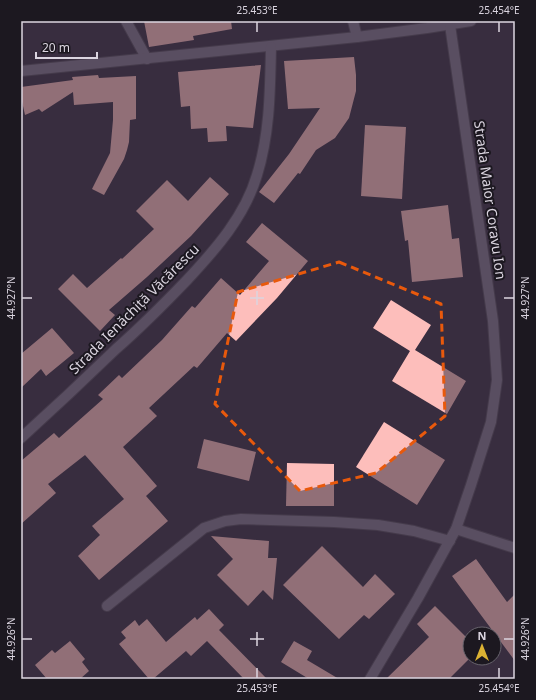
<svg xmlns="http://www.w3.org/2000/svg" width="536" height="700" font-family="'Noto Sans',sans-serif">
<rect width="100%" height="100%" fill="#382d3f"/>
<g fill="#fdbebb">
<path d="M144,21H231L232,29L193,36L194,40L149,47Z"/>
<path d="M354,57L356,75V91L349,118L335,138L316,150L300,174L298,173L274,203L259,192L289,154L320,108L288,109L284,61Z"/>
<path d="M261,65L253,128L226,126L227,141L208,142L207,128L191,129L190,106L181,107L178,72Z"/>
<path d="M98,75L99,78L136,76V119L130,120L129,142L127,150L124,159L104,195L92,189L110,153L113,120V102L74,105L73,92L42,112L39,109L25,115L21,97V87L73,80L72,77Z"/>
<path d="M365,125L406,127L402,199L361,196Z"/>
<path d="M210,177L229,194L191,236L147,277L109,310L115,315L100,331L58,289L73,274L87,288L121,258L122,259L154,229L136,211L167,180L188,201Z"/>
<path d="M448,205L452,239L459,238L463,277L412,282L408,240L405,241L401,211Z"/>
<path d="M262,223L308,261L277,298L236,341L227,333L197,368L194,366L149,408L157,416L123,447L157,486L146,496L168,521L99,580L78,556L100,535L92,526L124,499L85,455L48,484L56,493L21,524V461L54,433L59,438L103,399L98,395L119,375L122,378L162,340L192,306L195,308L221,278L240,295L269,261L246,242Z"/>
<path d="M391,300L431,325L415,350L466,381L447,414L392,381L410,351L373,328Z"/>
<path d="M52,328L74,353L46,376L41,369L21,388V354Z"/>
<path d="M384,422L445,460L417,505L356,467Z"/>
<path d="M204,439L256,452L249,481L197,468Z"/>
<path d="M287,463L334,464V506H286Z"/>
<path d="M211,536L269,541L268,558H277L273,600L263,590L248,606L217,575L233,559Z"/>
<path d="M322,546L363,587L375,574L395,594L369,619L364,615L339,639L283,585Z"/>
<path d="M476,559L507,602L515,594V661L452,576Z"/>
<path d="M435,606L470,641V658L449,679H386L429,637L417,624Z"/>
<path d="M209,609L224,625L219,630L267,679H244L207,641L191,656L186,651L153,679H149L119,644L126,638L121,632L135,620L139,626L147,619L166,642L195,617L197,620Z"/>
<path d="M70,641L85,659L82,662L89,671L80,679H47L35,665L52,650L55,653Z"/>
<path d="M294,641L312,651L307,660L339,679H309L281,662Z"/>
</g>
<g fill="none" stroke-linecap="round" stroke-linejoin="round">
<g stroke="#544b59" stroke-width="12">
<g id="minor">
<path d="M126,21L147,59"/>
<path d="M353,21L357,37"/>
<path d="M21,71L357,37L427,28L471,21"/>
<path d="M21,438C53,409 85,379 116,349C141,327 164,304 187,280C216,249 245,216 257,175C270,133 270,91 271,47"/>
<path d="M456,529L515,548"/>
<path d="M107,606L204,528L225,521L241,519L334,522L378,525L414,531L450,541"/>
<path d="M370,679L418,598L456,529L471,485L491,422L497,380L493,321L450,25"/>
</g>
</g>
<use href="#minor" stroke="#817589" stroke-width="10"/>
</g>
<path d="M0 0H536V700H0ZM339,262L441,304L445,416L376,473L300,491L215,404L238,292Z" fill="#382d3f" fill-opacity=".55" fill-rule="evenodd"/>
<path fill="none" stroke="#e8590c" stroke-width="3" stroke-dasharray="8 5" stroke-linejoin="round" d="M339,262L441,304L445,416L376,473L300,491L215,404L238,292Z"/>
<path fill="none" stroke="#dbd5e0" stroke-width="1.5" d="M257,22V32M499,22V32M257,291V305M22,298H32M250,298H264M504,298H514M257,632V646M22,639H32M250,639H264M504,639H514M257,668V678M499,668V678"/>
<g text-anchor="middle" stroke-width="4" stroke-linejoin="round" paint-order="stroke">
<g font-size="14" fill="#dbd5e0" stroke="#1c1820">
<text transform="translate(490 200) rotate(82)" y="5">Strada Maior Coravu Ion</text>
<text transform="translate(134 309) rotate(-45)" y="5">Strada Ienăchiță Văcărescu</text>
</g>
</g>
<rect width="536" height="700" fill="none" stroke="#1c1820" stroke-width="44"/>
<g transform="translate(482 646)"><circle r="19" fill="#1c1820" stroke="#68646d"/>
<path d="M0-3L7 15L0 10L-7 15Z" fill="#dcb233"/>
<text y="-6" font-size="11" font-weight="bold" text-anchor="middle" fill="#dbd5e0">N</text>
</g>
<path d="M36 52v6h61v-6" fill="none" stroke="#dbd5e0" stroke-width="2"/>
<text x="42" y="52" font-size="12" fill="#dbd5e0" stroke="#1c1820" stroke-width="3" paint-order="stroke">20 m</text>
<rect x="22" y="22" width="492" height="656" fill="none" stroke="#dbd5e0" stroke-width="1.5"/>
<g font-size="10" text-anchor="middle" fill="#dbd5e0">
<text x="257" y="14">25.453°E</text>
<text x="499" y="14">25.454°E</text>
<text transform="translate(11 298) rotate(-90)" y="4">44.927°N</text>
<text transform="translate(525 298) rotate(-90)" y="4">44.927°N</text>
<text transform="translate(11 639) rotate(-90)" y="4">44.926°N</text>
<text transform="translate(525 639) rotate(-90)" y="4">44.926°N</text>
<text x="257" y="692">25.453°E</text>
<text x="499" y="692">25.454°E</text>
</g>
</svg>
